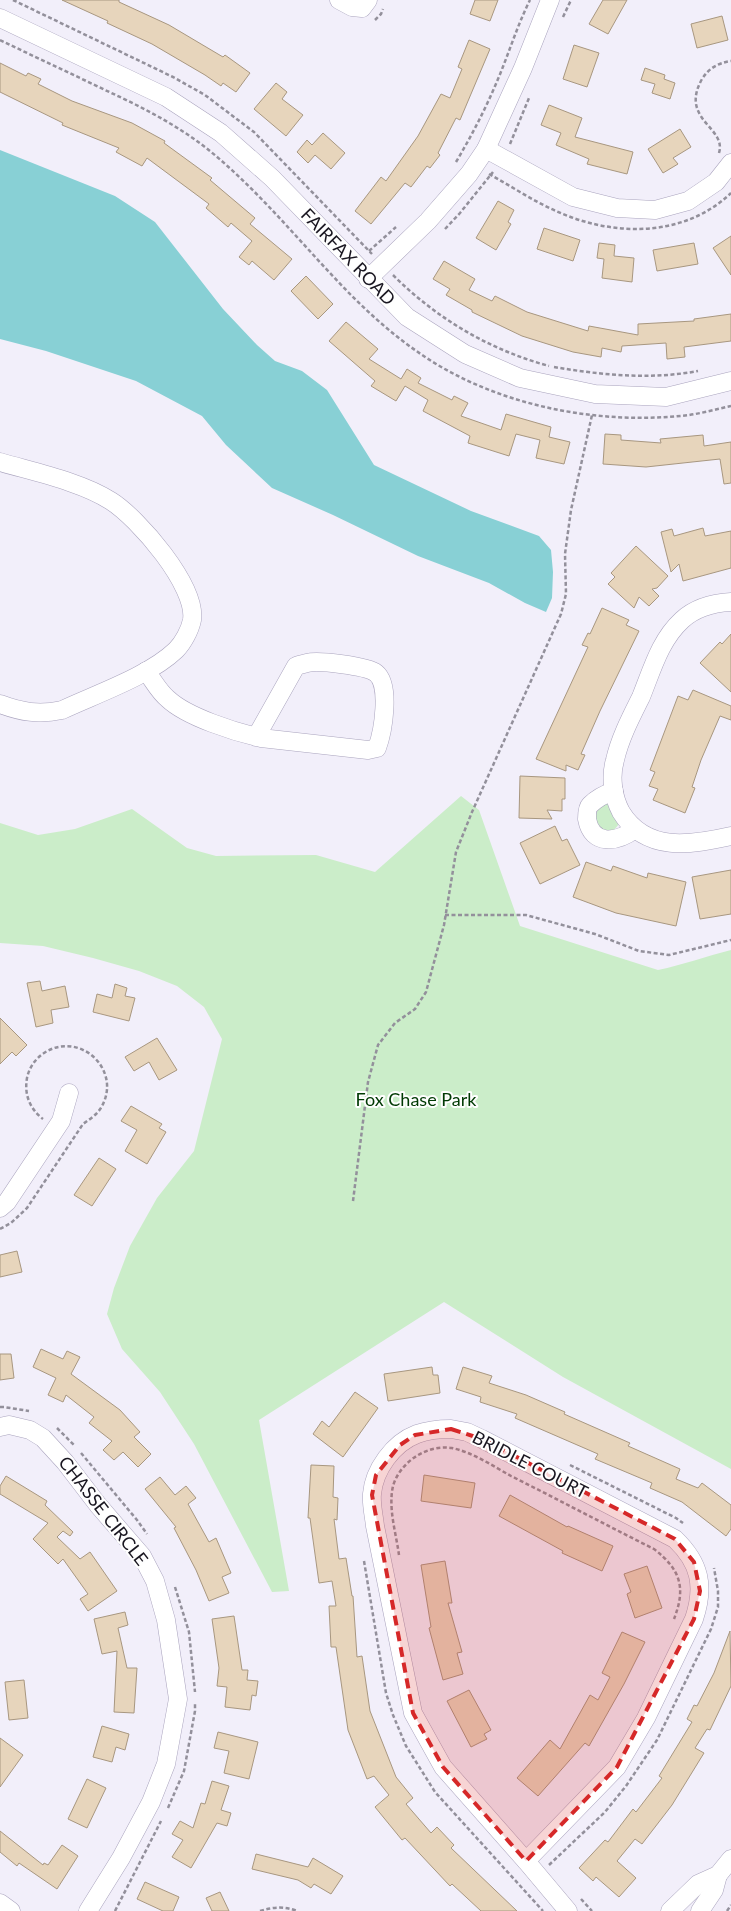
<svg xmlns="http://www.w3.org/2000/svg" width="731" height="1911" font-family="Lato,sans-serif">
<rect width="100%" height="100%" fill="#f2effa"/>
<g fill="#cbedc9">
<path d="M461,796L479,810L520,926L658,970C683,965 706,956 731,950V1469L563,1377L444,1302L259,1420L289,1591L272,1592L194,1444L160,1392L122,1349L107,1314L114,1288L130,1246L157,1198L194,1151L222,1039L204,1007L177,986L139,971L93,958L43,946L0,943V823L38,835L75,829L132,809L187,848L216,856L316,855L375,872Z"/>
<path d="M608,802L620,823L613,831L603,830C594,823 594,816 599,806Z"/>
</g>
<path fill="#88d0d5" d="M0,150L115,196L155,222L223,309L257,345L275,361L302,371L327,390L374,465L471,511L539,536L551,550L553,572L552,598L546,612L525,603L489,583L418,556L333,515L272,488L226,445L202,416L136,381L46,351L0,339Z"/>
<g fill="#e7d5bc" stroke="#a89780">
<path d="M62,0H119V2L169,25L223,57L225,55L250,73L236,92L223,83L221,86L205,75L152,44L107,23L108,21Z"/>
<path d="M475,0H498L490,21L470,14Z"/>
<path d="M603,0H627L608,34L589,24Z"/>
<path d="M722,16L728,40L697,48L691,24Z"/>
<path d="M469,40L490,49L460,120L456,118L438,153L440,155L430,168L427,166L411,187L405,183L371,224L355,211L381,177L386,181L418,136L441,94L450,98L462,69L458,67Z"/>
<path d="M574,45L599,53L587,87L563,79Z"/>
<path d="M0,63L26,76L28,73L41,79L38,84L72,101L132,123L165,141L164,143L212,178L210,180L255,218L250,224L292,259L274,280L252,261L249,265L239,257L252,241L231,223L228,227L206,208L209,204L147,158L142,166L116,152L119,148L62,125L63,123L0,92Z"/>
<path d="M645,68L665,75L664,79L675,83L670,99L652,93L655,84L641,80Z"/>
<path d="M276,83L287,92L282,99L303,115L286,136L254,109Z"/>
<path d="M549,105L582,118L575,137L633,152L627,174L587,164L589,159L556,145L561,133L541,125Z"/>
<path d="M680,129L691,147L673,158L678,164L663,173L648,149Z"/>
<path d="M323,133L345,153L331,169L315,155L308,163L297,152L307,140L312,145Z"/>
<path d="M498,201L514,210L508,222L511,224L496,250L476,238Z"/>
<path d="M544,228L580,240L573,261L537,249Z"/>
<path d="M731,236V275L713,248Z"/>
<path d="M599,243L615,245L614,256L634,258L632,282L602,278L604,259L597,258Z"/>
<path d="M694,243L698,264L657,271L653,250Z"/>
<path d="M444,261L475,279L469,290L492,301L495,296L527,312L588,331L589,326L638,335V324L694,321V319L731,314V341L684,347L685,357L667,359L666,343L622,346L621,352L602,348L601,357L573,352L522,336L472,312V310L446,295L450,289L433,279Z"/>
<path d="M306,276L333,304L318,319L291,291Z"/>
<path d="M346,322L378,349L369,359L401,379L407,369L421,378L418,383L452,400L454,396L468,403L461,416L501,430L506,414L551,427L549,437L570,442L564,464L536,458L540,440L516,434L509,456L468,443L470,436L423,411L428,400L405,386L396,401L371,386L375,381L329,341Z"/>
<path d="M605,434L621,435V440L661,443L660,439L703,435L704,446L731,442V483L724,484L720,459L646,467L603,464Z"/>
<path d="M703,528L705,536L731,531V568L683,581L679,564L671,572L661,532L672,529L674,536Z"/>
<path d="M636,546L668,576L657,588L652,589L659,596L649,606L639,597L634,608L608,584L615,577L611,573Z"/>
<path d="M602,608L629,620L626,625L639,631L600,711L581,754L585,755L578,770L566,765V771L536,759L588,647L582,645L588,633L590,634Z"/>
<path d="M731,634V692L700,663L720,642L722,644Z"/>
<path d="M693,690L731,706V720L720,716L701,760L692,787L695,788L685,813L653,800L658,789L649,786L655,772L650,770L678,696L688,700Z"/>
<path d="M520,776L565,778V799H562V811L547,810L552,819L519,818Z"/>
<path d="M555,826L562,841L567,839L580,865L540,884L520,843Z"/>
<path d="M586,862L611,871L613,866L647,878L648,873L686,882L676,926L616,913L573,897Z"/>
<path d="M731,870V914L700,919L692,877Z"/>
<path d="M40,981L42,991L65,986L69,1007L51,1010L53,1023L36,1027L27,983Z"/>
<path d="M115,984L127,988L125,996L135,998L129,1021L93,1012L97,994L112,998Z"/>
<path d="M0,1018L27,1045L16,1056L12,1052L0,1064Z"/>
<path d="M157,1038L177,1070L159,1080L149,1062L134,1071L125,1057Z"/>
<path d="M131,1106L162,1124L159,1128L166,1132L147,1164L125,1151L137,1130L121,1121Z"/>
<path d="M99,1158L116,1169L92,1206L74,1195Z"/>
<path d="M17,1251L22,1272L0,1277V1255Z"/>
<path d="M41,1349L63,1359L67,1351L80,1357L71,1374L120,1410L140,1432L134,1437L151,1454L138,1467L123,1452L114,1460L103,1450L112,1441L89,1423L94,1417L66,1395L63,1402L48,1395L56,1378L33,1367Z"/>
<path d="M0,1354H11L14,1378L0,1380Z"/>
<path d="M432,1367L433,1375H438L440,1393L388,1401L384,1374Z"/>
<path d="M463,1367L492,1376L489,1383L526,1395L565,1412L564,1414L630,1443L628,1446L680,1469L676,1479L698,1488L702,1483L731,1505V1529L726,1536L682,1502L650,1488L652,1483L595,1459L598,1454L515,1418L517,1414L480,1402L481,1397L456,1389Z"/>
<path d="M355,1392L378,1408L343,1457L313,1434L322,1421L329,1427Z"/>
<path d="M311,1465L334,1466L333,1497L338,1498L337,1520L334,1519L339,1559L346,1558L352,1596H353L357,1657L362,1656L370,1711L396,1777L413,1798L406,1804L431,1833L437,1827L454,1845L451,1848L517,1911H481L452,1884L450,1886L405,1838L402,1840L375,1807L389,1795L374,1776L367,1779L348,1730L336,1647H331L329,1606H336L332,1581L319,1583L310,1518H308Z"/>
<path d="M424,1475L475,1483L471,1508L421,1501Z"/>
<path d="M6,1476L47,1501L45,1505L73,1532L70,1536L63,1531L57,1537L80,1559L90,1552L117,1591L88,1611L80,1599L88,1594L63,1559L58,1564L33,1539L48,1523L0,1494V1486Z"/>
<path d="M160,1477L175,1495L186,1486L196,1498L188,1504L209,1542L216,1538L231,1573L222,1577L229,1593L209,1601L196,1570L174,1528L176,1527L145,1489Z"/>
<path d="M510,1495L567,1527L568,1526L613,1546L602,1571L562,1553L563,1551L499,1516Z"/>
<path d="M445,1561L452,1603H448L462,1652L457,1653L463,1674L443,1680L429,1628L431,1627L421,1565Z"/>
<path d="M647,1566L662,1608L635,1618L627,1594L631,1592L624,1574Z"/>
<path d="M125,1612L128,1625L118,1628L127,1668H137L134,1713L114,1712L117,1651L102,1654L94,1619Z"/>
<path d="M234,1616L242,1670H248L247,1680L258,1681L256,1696L252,1695L250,1710L225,1707L227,1687L217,1686L219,1668L212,1619Z"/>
<path d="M730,1631L731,1686L710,1730L707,1729L695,1748L704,1753L672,1805L642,1844L635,1839L617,1861L636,1878L619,1897L596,1877L593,1881L579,1868L605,1840L608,1842L633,1809L636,1812L662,1778L659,1776L692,1722L687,1719L694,1705L697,1706L714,1673Z"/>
<path d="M622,1632L645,1642L624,1684L589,1746L585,1743L538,1796L517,1778L550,1740L560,1749L590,1695L598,1700L610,1677L602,1673Z"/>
<path d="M24,1680L28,1718L9,1720L5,1682Z"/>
<path d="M469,1690L491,1730L484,1734L487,1739L471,1747L447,1701Z"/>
<path d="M102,1726L129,1734L125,1750L116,1747L112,1762L93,1757Z"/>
<path d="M218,1732L258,1742L249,1779L224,1773L229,1751L214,1748Z"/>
<path d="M0,1738L23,1755L0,1787Z"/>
<path d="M87,1779L106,1788L87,1828L68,1819Z"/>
<path d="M212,1781L229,1786L221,1810L231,1813L227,1826L217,1823L191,1868L172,1857L183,1840L172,1834L180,1821L193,1828L201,1803L205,1804Z"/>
<path d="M0,1831L43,1865L44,1863L48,1865L62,1845L78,1856L57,1889L19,1863L17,1866L0,1852Z"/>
<path d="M256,1854L308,1867L313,1858L343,1876L331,1894L314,1884L311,1888L298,1880L252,1869Z"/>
<path d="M145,1882L179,1897L173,1911H163L137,1899Z"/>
<path d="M220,1892L229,1911H212L206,1898Z"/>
</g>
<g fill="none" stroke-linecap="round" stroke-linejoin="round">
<g stroke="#aaa4be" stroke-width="19">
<g id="minor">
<path d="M339,0L352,7L362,8L368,0"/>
<path d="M0,18L166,97L221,133L272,178L407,317L465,354L520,378L595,394L666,397L731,381"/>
<path d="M486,149L573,197L617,208L655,210L688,201L716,182L731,163"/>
<path d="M368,279L428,221L469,174L486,149L523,68L550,0"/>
<path d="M0,462C34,472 82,482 111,501C138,518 197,586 192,620C190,630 183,643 176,650C149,676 96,694 62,710C39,715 21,712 0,704"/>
<path d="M731,602C713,603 696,607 682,620C660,640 652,670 641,697C631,717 620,738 615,760C610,777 613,797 621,812C646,853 691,845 731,836"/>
<path d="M146,671C153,680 159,692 168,699C187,717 235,732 261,738L368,750L377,748C383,732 391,685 376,673C367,666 318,660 307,663C303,664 299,665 296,666L256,737"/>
<path d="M614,791C605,794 597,798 590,805C587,808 587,815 587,819C592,847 618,842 635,829"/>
<path d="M0,1208L7,1202L61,1121L69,1093"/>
<path d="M0,1427L9,1425L30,1430L43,1438L65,1462L98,1505L142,1556L155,1581L166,1620L178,1699L166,1764L151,1802L121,1858L88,1911"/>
<path d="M451,1429L467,1432L482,1439L675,1539C700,1563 705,1586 694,1619L646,1718L617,1767L526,1861L443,1767L413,1713L375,1526C374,1516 371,1504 372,1494C374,1470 393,1443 417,1434C428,1430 439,1429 451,1429Z"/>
<path d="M526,1861L568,1911"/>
<path d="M0,1903L11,1911"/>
<path d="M670,1911L698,1884L718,1875L731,1859"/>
<path d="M700,1911L714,1890L718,1875"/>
</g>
</g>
<g stroke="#93909b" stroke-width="2.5" stroke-dasharray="4 2.5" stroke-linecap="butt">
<path d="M13,0L173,77L205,95L254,132L372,254"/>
<path d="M563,17L571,0"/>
<path d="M375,20L381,14L383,9"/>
<path d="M0,40C35,57 70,73 105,90C140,106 175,124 205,147C259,190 302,245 350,294C370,314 392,334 415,350C491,405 597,426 689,415C703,413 717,409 731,406"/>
<path d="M510,144L529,98"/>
<path d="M719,153C727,127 679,120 702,79C709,68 718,63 731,61"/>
<path d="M456,162C472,135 486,108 498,79C509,53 517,26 530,0"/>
<path d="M489,174C511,186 533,201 556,211C613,237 684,238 731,193"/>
<path d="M445,229L460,213L493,172"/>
<path d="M369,251L396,227"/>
<path d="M393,275C437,319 490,350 549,366"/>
<path d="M554,367C601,375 650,380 698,371"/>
<path d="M445,915H526L595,934L639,951L669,955L731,940"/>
<path d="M353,1201L368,1082L378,1045L395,1023L415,1009L426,992L444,925L456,852L472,812L561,614L566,594L565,554L571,510L592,415"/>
<path d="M0,1229L11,1223L27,1208L83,1124C90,1119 98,1114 102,1106C122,1069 79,1030 44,1053C35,1059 29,1068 27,1078C24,1095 30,1109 43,1119"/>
<path d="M0,1407H4L29,1411"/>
<path d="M57,1428L74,1445"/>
<path d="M81,1453L137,1520L147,1534"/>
<path d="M570,1465L676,1518L683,1523"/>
<path d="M399,1555C396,1533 388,1508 393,1486C400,1462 427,1444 452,1448C472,1452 493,1466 511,1476C559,1500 606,1525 654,1549C681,1570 686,1588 674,1619"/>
<path d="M364,1561L386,1693L393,1715L406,1746L435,1792L543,1911"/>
<path d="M175,1587L189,1632L195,1692"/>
<path d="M168,1808L184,1771L195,1711V1703"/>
<path d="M549,1865L605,1812L626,1786L657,1740L711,1629L718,1607V1591L714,1568"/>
<path d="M581,1899L592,1911"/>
<path d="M115,1911L161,1821"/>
<path d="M260,1911C273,1907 284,1906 297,1911"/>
<path d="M727,1911L731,1905"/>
</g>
<use href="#minor" stroke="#fff" stroke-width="18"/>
</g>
<path fill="#d62828" fill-opacity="0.2" stroke="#d62828" stroke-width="4" stroke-dasharray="10 6" stroke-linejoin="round" d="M451,1429L482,1439L675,1539L694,1562L700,1591L694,1619L617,1767L526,1861L443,1767L413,1713L372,1495L376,1475L400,1445L415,1435Z"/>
<g text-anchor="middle" stroke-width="4" stroke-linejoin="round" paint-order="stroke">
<g font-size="18" fill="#191620" stroke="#fefefe">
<text transform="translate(348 257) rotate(46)" y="6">FAIRFAX ROAD</text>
<text transform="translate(530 1465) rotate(27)" y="6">BRIDLE COURT</text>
<text transform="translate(103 1511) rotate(52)" y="6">CHASSE CIRCLE</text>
</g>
<g font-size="18" fill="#003a03" stroke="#fefefe">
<text x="416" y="1106">Fox Chase Park</text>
</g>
</g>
</svg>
